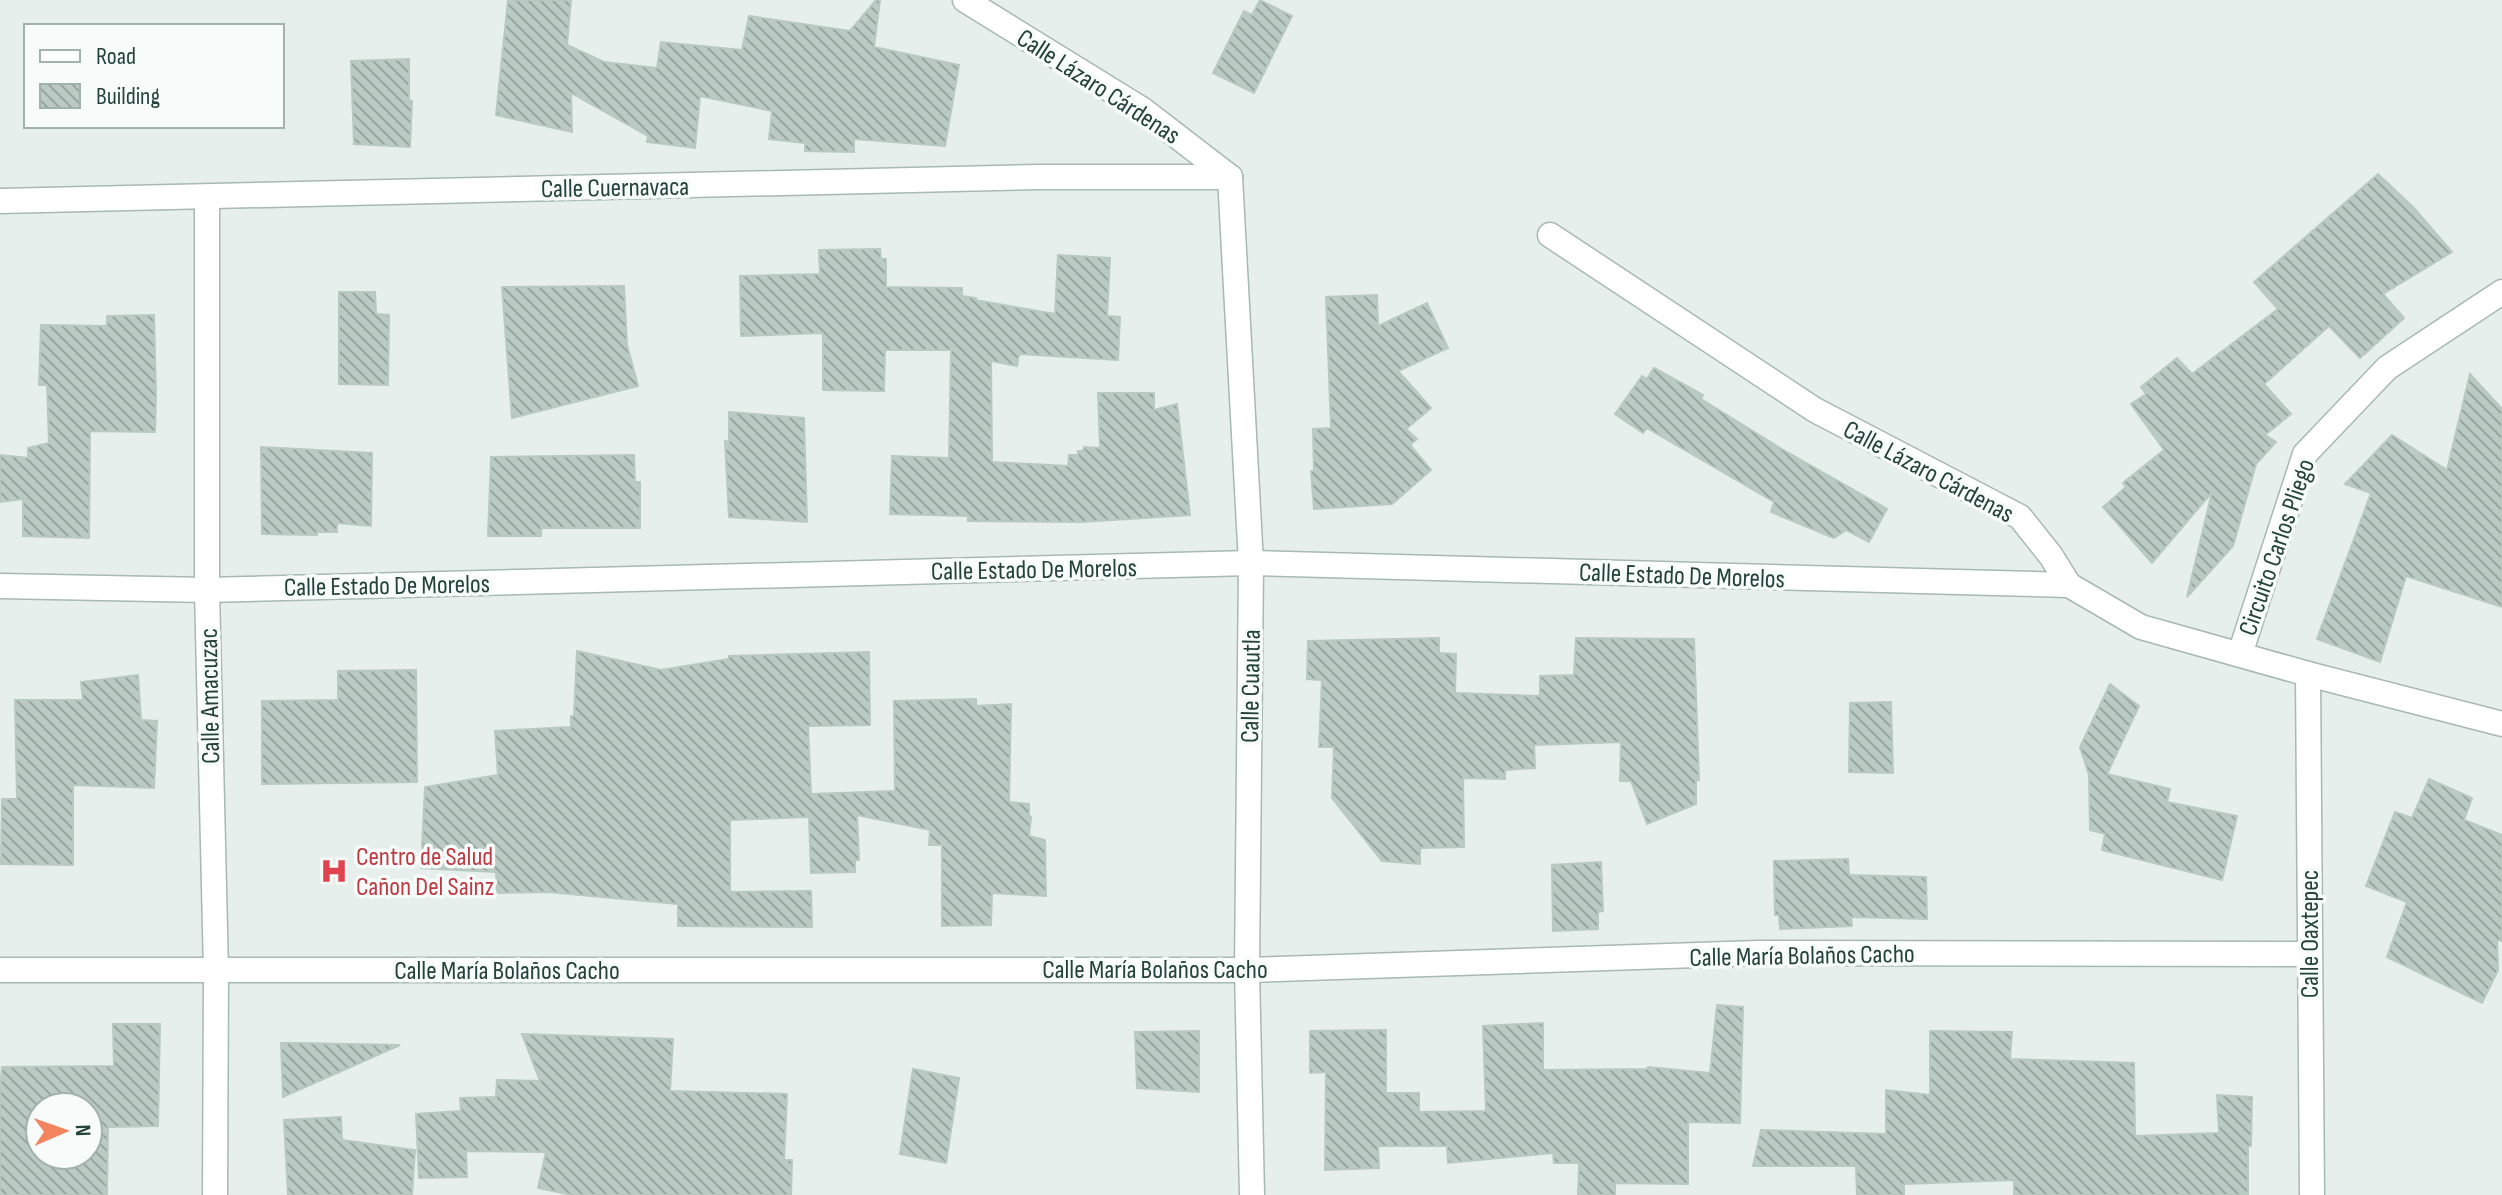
<svg xmlns="http://www.w3.org/2000/svg" width="2502" height="1195" font-family="'Sofia Sans Condensed',sans-serif">
<defs>
<pattern id="building-back-hatch" width="6" height="6" patternUnits="userSpaceOnUse" patternTransform="scale(2)"><rect width="6" height="6" fill="#bbcac4"/><path d="M-1 5l2 2M0 0l6 6M5-1l2 2" fill="none" stroke="#98a6a0"/></pattern>
</defs>
<rect width="100%" height="100%" fill="#e6efeb"/>
<g fill="url(#building-back-hatch)" stroke="#b8c9c2" stroke-width="2" fill-rule="evenodd">
<path d="M508,0H571L567,45L604,62L657,68L661,42L742,50L749,16L850,31L876,0H880L874,47L959,65L945,146L854,139V152L805,151V143L769,139L772,111L700,96L695,148L647,142L648,136L571,93L572,132L496,115Z"/>
<path d="M1260,0L1292,16L1254,93L1213,73L1244,11L1252,15Z"/>
<path d="M409,59V100L412,101L410,147L354,144L351,61Z"/>
<path d="M2378,174L2414,208L2452,252L2383,294L2404,318L2360,358L2329,326L2264,384L2291,414L2265,435L2276,442L2256,464L2233,546L2187,597L2212,492L2152,563L2103,507L2126,487L2123,483L2164,450L2131,404L2146,394L2141,387L2177,358L2192,374L2278,309L2254,282Z"/>
<path d="M880,249L881,259H886V287L962,288V296L976,298L975,300L1055,314L1058,255L1110,258L1107,316L1120,317L1118,360L1019,354L1017,366L991,361L992,462L1068,466L1069,455H1078V451H1083L1084,447L1100,448L1098,393H1154V410L1177,404L1190,515L1081,522L968,521V516L890,514L892,456L949,458L951,350H885L884,391L823,390V333L741,336L740,276L820,274L819,250Z"/>
<path d="M624,286L627,345L638,386L512,418L502,287Z"/>
<path d="M339,292H375L376,314L389,315L388,385L339,384Z"/>
<path d="M1377,295L1378,326L1427,303L1448,348L1398,371L1431,408L1406,429L1417,439L1410,445L1431,470L1392,504L1314,509L1311,471H1314L1313,429L1331,428L1326,297Z"/>
<path d="M154,315L156,395L155,432L90,431L89,538L23,536V499L0,502V455L28,458V448L49,443L47,385H39L41,325L107,326V316Z"/>
<path d="M1654,368L1703,395L1701,399L1780,448L1887,509L1869,542L1846,530L1834,538L1771,512L1774,502L1647,428L1643,433L1615,414L1642,376L1647,379Z"/>
<path d="M2470,374L2502,409V607L2406,576L2380,662L2317,639L2371,493L2345,484L2392,435L2447,470Z"/>
<path d="M729,412L804,418L807,522L729,517L725,441L729,442Z"/>
<path d="M261,447L372,453L371,526L337,523V532H317V535L262,534Z"/>
<path d="M634,455L635,482H640V528H541V536H488L491,457Z"/>
<path d="M1439,638V653L1456,654L1455,693L1540,696V676L1574,675L1576,638L1694,639L1699,780H1696V804L1647,824L1631,781H1620L1621,742L1534,745L1535,768L1505,770V779L1463,778L1464,847L1420,848V864L1382,861L1332,798L1334,747H1319L1322,680L1307,679L1308,641Z"/>
<path d="M577,651L661,670L729,659V656L869,652L870,725L808,726L811,794L895,791L894,701L976,699V706L1011,704L1009,802L1029,804V816L1031,817L1029,836L1045,840L1046,896L992,893L991,925L942,926V845H929L930,830L857,815L859,860H855V872L811,873L809,817L730,820V892L811,891L812,927L678,926V904L548,892L497,893L496,872L421,868L425,787L498,775L495,731L571,727V716H574Z"/>
<path d="M416,670L417,782L262,784V701L338,700V671Z"/>
<path d="M138,675L141,720L157,721L154,788L73,785V865L1,864L2,799H17L15,700H83L81,682Z"/>
<path d="M2110,684L2139,706L2107,774L2170,789L2167,802L2237,816L2222,880L2102,850L2105,834L2090,830L2089,775L2080,747Z"/>
<path d="M1891,702L1893,773L1849,772L1850,703Z"/>
<path d="M2429,779L2472,798L2464,820L2502,835V941L2497,940L2498,970L2482,1003L2387,957L2407,902L2366,886L2395,812L2412,818Z"/>
<path d="M1848,859L1849,875L1926,877L1927,919L1851,917L1852,926L1780,929L1779,915H1775L1774,861Z"/>
<path d="M1601,862L1603,911L1598,912V929L1553,931L1552,865Z"/>
<path d="M1717,1005L1743,1007L1740,1123L1688,1122V1184L1615,1183V1195H1578L1579,1163H1554L1553,1153L1448,1163L1447,1146H1378L1379,1168L1325,1170L1326,1072L1310,1073V1031L1386,1030V1093H1419V1112L1486,1111L1483,1026L1543,1023V1070L1647,1069L1648,1067L1710,1073Z"/>
<path d="M113,1024H160L158,1126L108,1127L107,1195H0V1093L2,1067L114,1066ZM40,1107H88V1155H40Z"/>
<path d="M1199,1031V1092L1137,1088L1135,1032Z"/>
<path d="M1930,1031L2012,1032L2010,1059L2134,1063L2135,1136L2219,1133L2217,1095L2252,1097L2251,1146H2248V1195H2014V1180L1904,1184V1195H1857L1856,1166H1753L1761,1130L1886,1134V1090L1930,1095Z"/>
<path d="M522,1034L673,1039L670,1091L787,1094L784,1160H792L791,1195H572L538,1188L546,1152L466,1151L467,1177L419,1178L416,1114L461,1111L460,1098L496,1097L497,1080L540,1081Z"/>
<path d="M281,1043H298L400,1045L283,1097Z"/>
<path d="M913,1069L959,1078L946,1163L900,1154Z"/>
<path d="M341,1117L342,1140L415,1150L412,1195H288L284,1120Z"/>
</g>
<g fill="none" stroke-linecap="round" stroke-linejoin="round">
<g stroke="#a8b8b2" stroke-width="27">
<g id="street">
<path d="M965,0L1143,110L1230,177"/>
<path d="M1230,177L1251,563L1247,970L1252,1195"/>
<path d="M207,198V590L216,972L215,1195"/>
<path d="M0,201L1038,177H1230"/>
<path d="M1550,235L1815,410L2020,517L2051,556L2069,585L2141,627L2308,674L2502,724"/>
<path d="M0,586L207,590L1251,563L2069,585"/>
<path d="M2240,654L2305,454L2387,368L2502,292"/>
<path d="M2308,674L2312,1195"/>
<path d="M0,970H1247L1758,953L2309,954"/>
</g>
</g>
<use href="#street" stroke="#fff" stroke-width="24"/>
</g>
<defs>
<g id="hospital-bare" transform="scale(2.16)"><path d="M-5-5h3v3.5h4V-5h3V5h-3V1.5h-4V5h-3Z" fill="#e0444e" stroke="#f7fbf9" stroke-width="2.5" paint-order="stroke"/></g>
</defs>
<g fill-rule="evenodd">
<use href="#hospital-bare" x="334" y="871"/>
</g>
<g text-anchor="middle" stroke-width="7" stroke-linejoin="round" paint-order="stroke">
<g font-size="26" fill="#24423a" stroke="#f7fbf9">
<text transform="translate(1099 86) rotate(33)" y="9">Calle Lázaro Cárdenas</text>
<text transform="translate(615 187) rotate(-1)" y="9">Calle Cuernavaca</text>
<text transform="translate(1929 471) rotate(28)" y="9">Calle Lázaro Cárdenas</text>
<text transform="translate(2276 547) rotate(-71)" y="9">Circuito Carlos Pliego</text>
<text transform="translate(1034 569) rotate(-1)" y="9">Calle Estado De Morelos</text>
<text transform="translate(1682 575) rotate(2)" y="9">Calle Estado De Morelos</text>
<text transform="translate(387 585) rotate(-1)" y="9">Calle Estado De Morelos</text>
<text transform="translate(1250 686) rotate(-89)" y="9">Calle Cuautla</text>
<text transform="translate(209 696) rotate(-91)" y="9">Calle Amacuzac</text>
<text transform="translate(2309 934) rotate(-90)" y="9">Calle Oaxtepec</text>
<text transform="translate(1802 955) rotate(-1)" y="9">Calle María Bolaños Cacho</text>
<text x="1155" y="978">Calle María Bolaños Cacho</text>
<text x="507" y="979">Calle María Bolaños Cacho</text>
</g>
<g font-size="26" fill="#be3a42" stroke="#f7fbf9" text-anchor="start">
<text x="356" y="865">Centro de Salud<tspan x="356" dy="30">Cañon Del Sainz</tspan></text>
</g>
</g>
<rect x="24" y="24" width="260" height="104" fill="#f7fbf9" stroke="#a3b1ad" stroke-width="2"/>
<rect x="40" y="50" width="40" height="12" fill="#ffffff" stroke="#a3b1ad" stroke-width="2"/>
<text x="96" y="64" font-size="24" fill="#24423a">Road</text>
<rect x="40" y="84" width="40" height="24" fill="url(#building-back-hatch)" stroke="#a3b1ad" stroke-width="2"/>
<text x="96" y="104" font-size="24" fill="#24423a">Building</text>
<g transform="translate(64 1131) rotate(88)"><circle r="38" fill="#f7fbf9" stroke="#a3b1ad" stroke-width="2"/>
<path d="M0-6L14 30L0 20L-14 30Z" fill="#f4845f"/>
<text y="-12" font-size="22" font-weight="bold" text-anchor="middle" fill="#24423a">N</text>
</g>
</svg>
